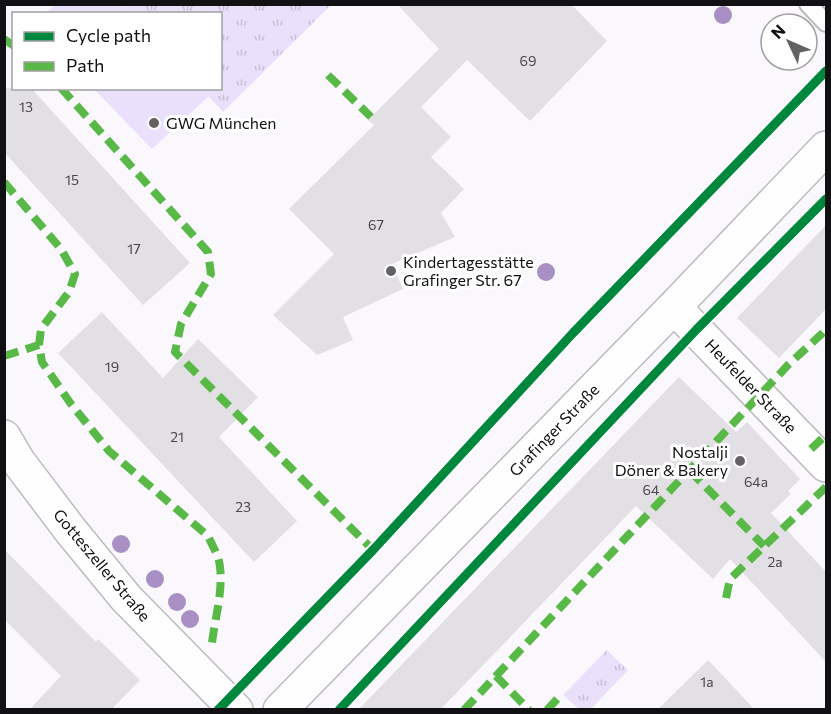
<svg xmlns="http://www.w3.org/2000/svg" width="831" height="714" font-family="Commissioner,sans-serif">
<defs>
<pattern id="grass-tufts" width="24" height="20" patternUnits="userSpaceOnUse" patternTransform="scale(1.5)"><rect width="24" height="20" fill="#ebe0fc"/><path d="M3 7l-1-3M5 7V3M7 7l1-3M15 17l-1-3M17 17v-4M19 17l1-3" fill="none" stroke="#c8bfd7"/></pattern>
</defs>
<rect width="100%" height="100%" fill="#faf8fd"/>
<g fill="url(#grass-tufts)">
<path d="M122,5H331L223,112L202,89L220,88V14L130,13Z"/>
<path d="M607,650L628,670L591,709H579L563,695Z"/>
</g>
<g fill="#ebe0fc">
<path d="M55,5H122L130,13H46Z"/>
<path d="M94,89H202L209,96L152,149Z"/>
</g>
<g fill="#e2e0e4">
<path d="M397,4H571L607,41L530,121L467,60L421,107L451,137L431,157L464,189L441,213L455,237L392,264L403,289L343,317L353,340L317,355L273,315L334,254L289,209L374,125L368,120L439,49Z"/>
<path d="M4,88H31L190,263L143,305L4,152Z"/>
<path d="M826,225V309L779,358L737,318Z"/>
<path d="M102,312L163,378L198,339L258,397L219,437L297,521L254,562L58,353Z"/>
<path d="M679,377L736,432L747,422L800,479L788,491L791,494L771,513L826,572V662L730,559L713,579L636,506L440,710H358Z"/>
<path d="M4,549L96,642L98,639L140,680L111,710H29L61,676L4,619Z"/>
<path d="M708,660L755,710H657L698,670Z"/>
</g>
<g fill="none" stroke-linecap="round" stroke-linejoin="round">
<g stroke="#bbbabd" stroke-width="20">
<path id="lane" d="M808,4L826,23"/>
</g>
<g stroke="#bbbabd" stroke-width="36">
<g id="street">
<path d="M674,307L826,465"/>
<path d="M4,437L18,461L71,531L126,598L236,710"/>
<path d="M280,710L674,307L826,148"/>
</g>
</g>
<use href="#lane" stroke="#fefeff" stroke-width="16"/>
<use href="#street" stroke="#fefeff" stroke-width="33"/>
<g stroke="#58b947" stroke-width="8" stroke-dasharray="15 8" stroke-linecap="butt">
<path d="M4,39L14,46"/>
<path d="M328,75L371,117"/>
<path d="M61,88L208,252L211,274L181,324L175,352L373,550"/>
<path d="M4,182L61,249L75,274L69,292L41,329L39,345L42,362L71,404L109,451L208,536C212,545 219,556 220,567C223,592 215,618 212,643"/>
<path d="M4,356L39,345"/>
<path d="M811,449L826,435"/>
<path d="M690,471L764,546"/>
<path d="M726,598L730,579L826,487"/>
<path d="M496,676L529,710"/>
<path d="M464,710L789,364L826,330"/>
<path d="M547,710L560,696"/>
</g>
<g stroke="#fff" stroke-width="13">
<g id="cycleway">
<path d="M218,710L373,550L573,333L826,71"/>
<path d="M339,710L696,330L826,199"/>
</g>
</g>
<use href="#cycleway" stroke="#00873e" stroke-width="9"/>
</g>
<g fill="#a990c4">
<circle cx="723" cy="15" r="9"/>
<circle cx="546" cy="272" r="9"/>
<circle cx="121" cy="544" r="9"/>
<circle cx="155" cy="579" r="9"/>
<circle cx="177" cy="602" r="9"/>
<circle cx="190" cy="619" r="9"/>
</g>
<g fill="#636164" stroke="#fff" stroke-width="2">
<circle cx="154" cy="123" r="6"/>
<circle cx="391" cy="271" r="6"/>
<circle cx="740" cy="461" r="6"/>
</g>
<g text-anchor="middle" stroke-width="6" stroke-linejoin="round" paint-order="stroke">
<g font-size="14" fill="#484649">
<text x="528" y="66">69</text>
<text x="26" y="112">13</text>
<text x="72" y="185">15</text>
<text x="376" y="230">67</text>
<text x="134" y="254">17</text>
<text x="112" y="372">19</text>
<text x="177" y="442">21</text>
<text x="756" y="487">64a</text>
<text x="651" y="495">64</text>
<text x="243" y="512">23</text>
<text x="775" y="567">2a</text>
<text x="707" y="687">1a</text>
</g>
<g font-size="16" fill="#111012" stroke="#fff" text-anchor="start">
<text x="166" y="129">GWG München</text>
<text x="403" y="268">Kindertagesstätte<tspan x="403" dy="18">Grafinger Str. 67</tspan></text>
<text x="728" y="458" text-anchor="end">Nostalji<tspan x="728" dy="18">Döner &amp; Bakery</tspan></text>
</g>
<g font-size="16" fill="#111012" stroke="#fff">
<text transform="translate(751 386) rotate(46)" y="6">Heufelder Straße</text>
<text transform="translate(554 430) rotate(-46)" y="6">Grafinger Straße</text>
<text transform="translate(102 565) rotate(50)" y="6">Gotteszeller Straße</text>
</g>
</g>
<rect width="831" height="714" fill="none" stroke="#111012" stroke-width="12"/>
<rect x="12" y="12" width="210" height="78" fill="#ffffff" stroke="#a09fa0" stroke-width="1.5"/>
<rect x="24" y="32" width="30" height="9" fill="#00873e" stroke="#a09fa0" stroke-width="1.5"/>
<text x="66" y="42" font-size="18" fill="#111012">Cycle path</text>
<rect x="24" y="62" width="30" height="9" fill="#58b947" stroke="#a09fa0" stroke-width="1.5"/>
<text x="66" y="72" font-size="18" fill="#111012">Path</text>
<g transform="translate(789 42) rotate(314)"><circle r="28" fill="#ffffff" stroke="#a09fa0" stroke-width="1.5"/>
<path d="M0-4.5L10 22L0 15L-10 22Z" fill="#636164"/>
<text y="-9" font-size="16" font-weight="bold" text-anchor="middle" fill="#111012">N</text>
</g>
</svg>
